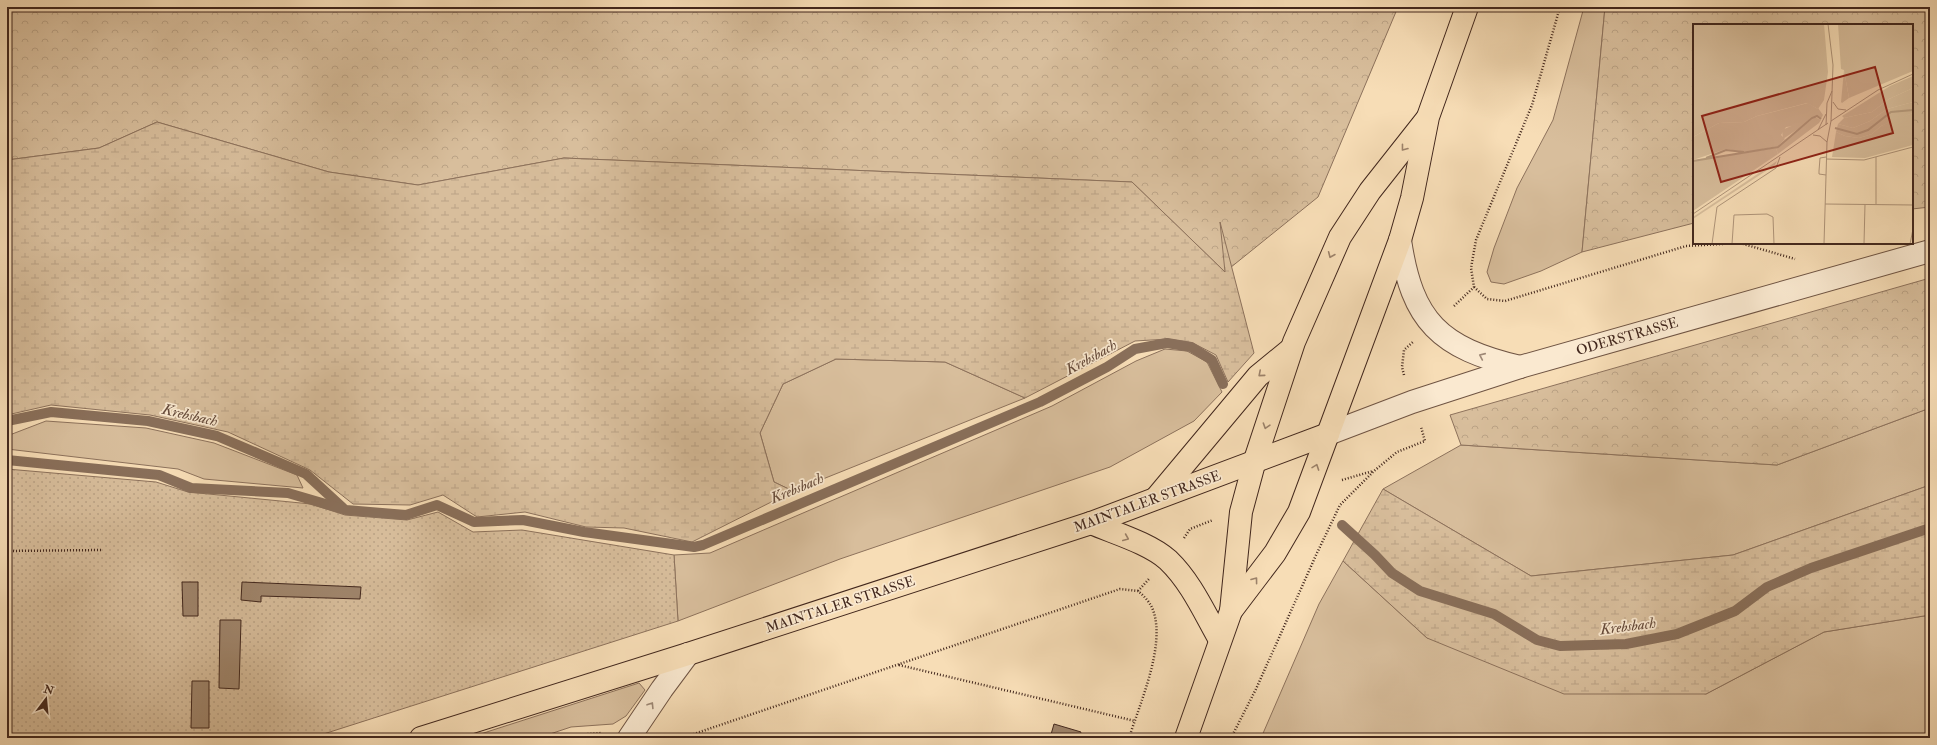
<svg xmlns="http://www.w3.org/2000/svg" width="1937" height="745" font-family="'IM FELL Double Pica',serif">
<defs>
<pattern id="forest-crowns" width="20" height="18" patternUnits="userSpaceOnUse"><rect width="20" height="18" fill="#d8be9c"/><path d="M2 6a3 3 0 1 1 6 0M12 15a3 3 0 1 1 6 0" fill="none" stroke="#bba386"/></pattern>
<pattern id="wetland-marsh" width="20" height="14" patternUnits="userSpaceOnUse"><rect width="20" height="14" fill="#d8be9c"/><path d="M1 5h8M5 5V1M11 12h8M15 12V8" fill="none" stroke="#bba386"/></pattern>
<pattern id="park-dots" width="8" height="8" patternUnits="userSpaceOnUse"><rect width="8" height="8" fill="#d8be9c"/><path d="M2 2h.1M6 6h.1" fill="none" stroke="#bba386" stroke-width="1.8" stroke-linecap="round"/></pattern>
</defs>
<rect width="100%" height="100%" fill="#f7ddb6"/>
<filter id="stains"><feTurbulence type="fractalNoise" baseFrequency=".005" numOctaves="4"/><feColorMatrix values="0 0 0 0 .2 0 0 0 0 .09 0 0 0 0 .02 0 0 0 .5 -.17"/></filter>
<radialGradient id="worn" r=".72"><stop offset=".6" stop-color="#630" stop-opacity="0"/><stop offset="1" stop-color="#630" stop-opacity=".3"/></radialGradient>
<g fill="#d8be9c" stroke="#8d725c">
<path d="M1584,7H1605L1582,252L1541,271L1504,284L1491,282L1487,272L1494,248L1517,188L1553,120Z"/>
<path d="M1165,349L1187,351L1207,362L1222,392L1194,421L1110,467L840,559L678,621L674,555L710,553L1052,406L1136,361Z"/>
<path d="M836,359L945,362L1025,398L793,491L774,482L760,433L783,384Z"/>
<path d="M1930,408V485L1733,555L1531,576L1383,489L1461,445L1777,465Z"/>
<path d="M46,421L146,428L214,443L297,475L303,488L204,479L178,469L7,449V436Z"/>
<path d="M1343,561L1427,638L1706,694L1824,632L1930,615V738H1261L1319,604Z"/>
<path d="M639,683L645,690L626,716L613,724L571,727L538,738H468Z"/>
</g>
<g fill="url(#forest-crowns)" stroke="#8d725c">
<path d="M7,7H1398L1318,197L1225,272L1132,182L564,158L418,185L329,172L157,122L99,148L7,160Z"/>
<path d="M1605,7H1930V207L1912,209V25H1694V223L1582,252Z"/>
<path d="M1930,278V408L1777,465L1461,445L1450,415Z"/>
</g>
<g fill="url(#wetland-marsh)" stroke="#8d725c">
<path d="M157,122L329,172L418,185L564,158L1132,182L1225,272L1220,222L1254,353L1228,382L1216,355L1193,343L1168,339L1135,341L1025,398L945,362L836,359L783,384L760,433L774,482L793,491L692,542L624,528L586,527L525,512L477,517L443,495L410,505L353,504L310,470L228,432L150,415L51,405L7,415V160L99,148Z"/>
<path d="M1930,485V615L1824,632L1706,694H1564L1427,638L1343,561L1383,489L1531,576L1733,555Z"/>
</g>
<path fill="url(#park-dots)" stroke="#8d725c" d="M7,469L156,482L188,492L311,504L345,515L407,520L438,512L473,532L522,530L674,555L678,621L311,738H7Z"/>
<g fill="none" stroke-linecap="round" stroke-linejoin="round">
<g stroke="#896f5a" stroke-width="10">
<path d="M7,421L51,412L148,421L217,436L306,474L343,508"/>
<path d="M7,460L159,475L191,488L288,493L346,510L406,515L437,505L474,522L523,520L584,532L694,547L703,545L1040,402L1107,367L1135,349L1167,343L1191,347L1212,360L1223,384"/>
<path d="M1342,525L1375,555L1392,573L1420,591L1494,614L1537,640L1560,646L1626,644L1677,634L1735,611L1767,587L1811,568L1930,528"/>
</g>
</g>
<g fill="#a0866d" stroke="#42271d">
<path d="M182,582H198V616H183Z"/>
<path d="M242,582L361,587L360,599L261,596V602L241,600Z"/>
<path d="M220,620H241L239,689L219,688Z"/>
<path d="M192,681H209V728H191Z"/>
<path d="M1054,724L1081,732L1079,738H1050Z"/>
</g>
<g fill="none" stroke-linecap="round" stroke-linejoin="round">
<g stroke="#6f5443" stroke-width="24">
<g id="minor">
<path d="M1400,240C1412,322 1440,348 1520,367"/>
<path d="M1328,434L1412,402L1520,367L1930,251"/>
<path d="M629,738L662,689L688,654"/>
</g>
</g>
<g stroke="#42271d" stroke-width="24">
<g id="major">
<path d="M1156,498L1258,376L1291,349"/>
<path d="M1091,523C1114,533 1149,543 1168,560C1191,582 1204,612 1220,640"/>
<path d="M1231,611L1241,512L1255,460"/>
<path d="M421,738L688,654L1091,523L1328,434"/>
<path d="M1186,738L1231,611L1275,553L1299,512L1328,434"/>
</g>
</g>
<g stroke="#42271d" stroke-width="24">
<g id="highway">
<path d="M1328,434L1400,240L1412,198L1428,117L1467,7"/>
<path d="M1255,460L1294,342L1340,237L1370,191L1426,120"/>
</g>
</g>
<g stroke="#42271d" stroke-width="2.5" stroke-dasharray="1 2" stroke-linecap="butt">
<path d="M1474,287L1487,299L1505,301L1686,246L1740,243L1795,259"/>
<path d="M1454,306L1474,287L1471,268L1476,240L1532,105L1560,7"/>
<path d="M1404,375L1402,367L1404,350L1413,342"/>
<path d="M1342,480L1373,471"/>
<path d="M1184,538L1190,529L1213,520"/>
<path d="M7,551L101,550"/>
<path d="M1138,591L1149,579"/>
<path d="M899,665L1135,721"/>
<path d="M564,738L573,735L602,733"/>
<path d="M682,738L1120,589L1138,591C1144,596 1150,602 1153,610C1166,645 1140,703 1129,738"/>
<path d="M1231,738L1256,689L1317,553L1340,505L1374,471L1397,452L1425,441L1421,427"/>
</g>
<use href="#minor" stroke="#fae9d0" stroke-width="22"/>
<use href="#major" stroke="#f7ddb6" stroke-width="22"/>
<use href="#highway" stroke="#f7ddb6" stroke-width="22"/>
</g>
<defs><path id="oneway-chevron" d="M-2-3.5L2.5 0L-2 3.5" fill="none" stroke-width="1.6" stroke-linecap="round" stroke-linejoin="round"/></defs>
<g stroke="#9c826a">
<use href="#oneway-chevron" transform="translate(1404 148) rotate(128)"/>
<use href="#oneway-chevron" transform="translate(1331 255) rotate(113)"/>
<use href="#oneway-chevron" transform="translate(1261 374) rotate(139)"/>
<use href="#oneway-chevron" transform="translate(1266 426) rotate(108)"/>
<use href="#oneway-chevron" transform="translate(1316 467) rotate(-70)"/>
<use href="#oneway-chevron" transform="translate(1126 538) rotate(23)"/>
<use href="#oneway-chevron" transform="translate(1255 580) rotate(-53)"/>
</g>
<g stroke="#9e8876">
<use href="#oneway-chevron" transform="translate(1482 356) rotate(-156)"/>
<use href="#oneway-chevron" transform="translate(651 705) rotate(-58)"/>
</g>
<g text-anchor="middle" stroke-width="3.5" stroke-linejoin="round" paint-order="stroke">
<g font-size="14" fill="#42271d" stroke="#fae9d0">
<text transform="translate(1627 336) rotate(-16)" y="5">ODERSTRASSE</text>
<text transform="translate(1147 501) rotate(-20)" y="5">MAINTALER STRASSE</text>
<text transform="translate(840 604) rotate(-18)" y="5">MAINTALER STRASSE</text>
</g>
<g font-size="15" font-style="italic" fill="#664b3b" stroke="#fae9d0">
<text transform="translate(1091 357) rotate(-29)" y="5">Krebsbach</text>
<text transform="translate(190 415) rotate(13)" y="5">Krebsbach</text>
<text transform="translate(797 488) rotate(-23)" y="5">Krebsbach</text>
<text transform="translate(1628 626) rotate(-7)" y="5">Krebsbach</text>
</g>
</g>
<g transform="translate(1693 24)">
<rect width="220" height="220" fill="#f7ddb6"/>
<path d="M151,46L156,74L149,79L148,78ZM220,64V78L194,85L177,97L160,104L145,100L151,94L179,88L196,75ZM220,89V121L172,134L139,133L143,108L152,112L166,114L179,110L188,102L200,96ZM122,93L128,96L126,99L85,130L83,124ZM103,100L111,101L90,115L89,106ZM84,137L82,141L0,195V193Z" fill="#d8be9c"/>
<path d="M0,0H131L135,48L131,76L125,85L114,79L64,92L51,98L26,99L0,113ZM145,0H220V47L156,74L151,46L148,45ZM220,52V64L196,75L179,88L151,94L149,92L197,62Z" fill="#d8be9c"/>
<path d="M220,78V89L188,102L179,110L166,114L152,112L143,108L145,100L160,104L177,97L194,85ZM115,79L125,85L123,81L130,91L128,95L122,92L111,101L93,103L88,111L92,115L85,122L54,128L33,125L0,136V113L26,99L51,98L64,92Z" fill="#d8be9c"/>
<path d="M83,124L85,130L0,187V137Z" fill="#d8be9c"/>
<path fill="none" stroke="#b99f82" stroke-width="2" d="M142,104L164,110L175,106L198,88L220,86M13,134L33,126L51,128M0,137L85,123L119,94L124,92L128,95"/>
<path fill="none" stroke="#af9479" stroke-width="1" d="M135,0L140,41L138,97M140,78L145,85L153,86M138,97L185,66L220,50M133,101L134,79L139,67M125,106L133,90M120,111L127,112L134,118M133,135L171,136L220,123M133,151L126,150V147L127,134L133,133M132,180L220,181M183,180V133M0,190L135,99M19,220L24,183L83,144L87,133M39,220L41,191L74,190L80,193L81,220M131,220L134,118L138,97M171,220L172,180M217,220L220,205"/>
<path fill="#8f2418" fill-opacity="0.15" stroke="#8f2418" stroke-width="2" d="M182,43L200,109L28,158L9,92Z"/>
<rect width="220" height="220" fill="none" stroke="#42271d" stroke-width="2"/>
</g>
<rect width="1937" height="745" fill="none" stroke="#f7ddb6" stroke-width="24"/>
<rect x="8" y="8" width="1921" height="729" fill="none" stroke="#42271d" stroke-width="2"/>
<rect x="12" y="12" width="1913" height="721" fill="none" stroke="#42271d"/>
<g transform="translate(46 699) rotate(16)" stroke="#fae9d0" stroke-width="3" paint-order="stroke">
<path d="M0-3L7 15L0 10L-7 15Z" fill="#42271d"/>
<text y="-6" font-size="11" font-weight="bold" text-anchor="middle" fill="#42271d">N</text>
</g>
<rect width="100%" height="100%" filter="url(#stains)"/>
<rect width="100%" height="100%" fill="url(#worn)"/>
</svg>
